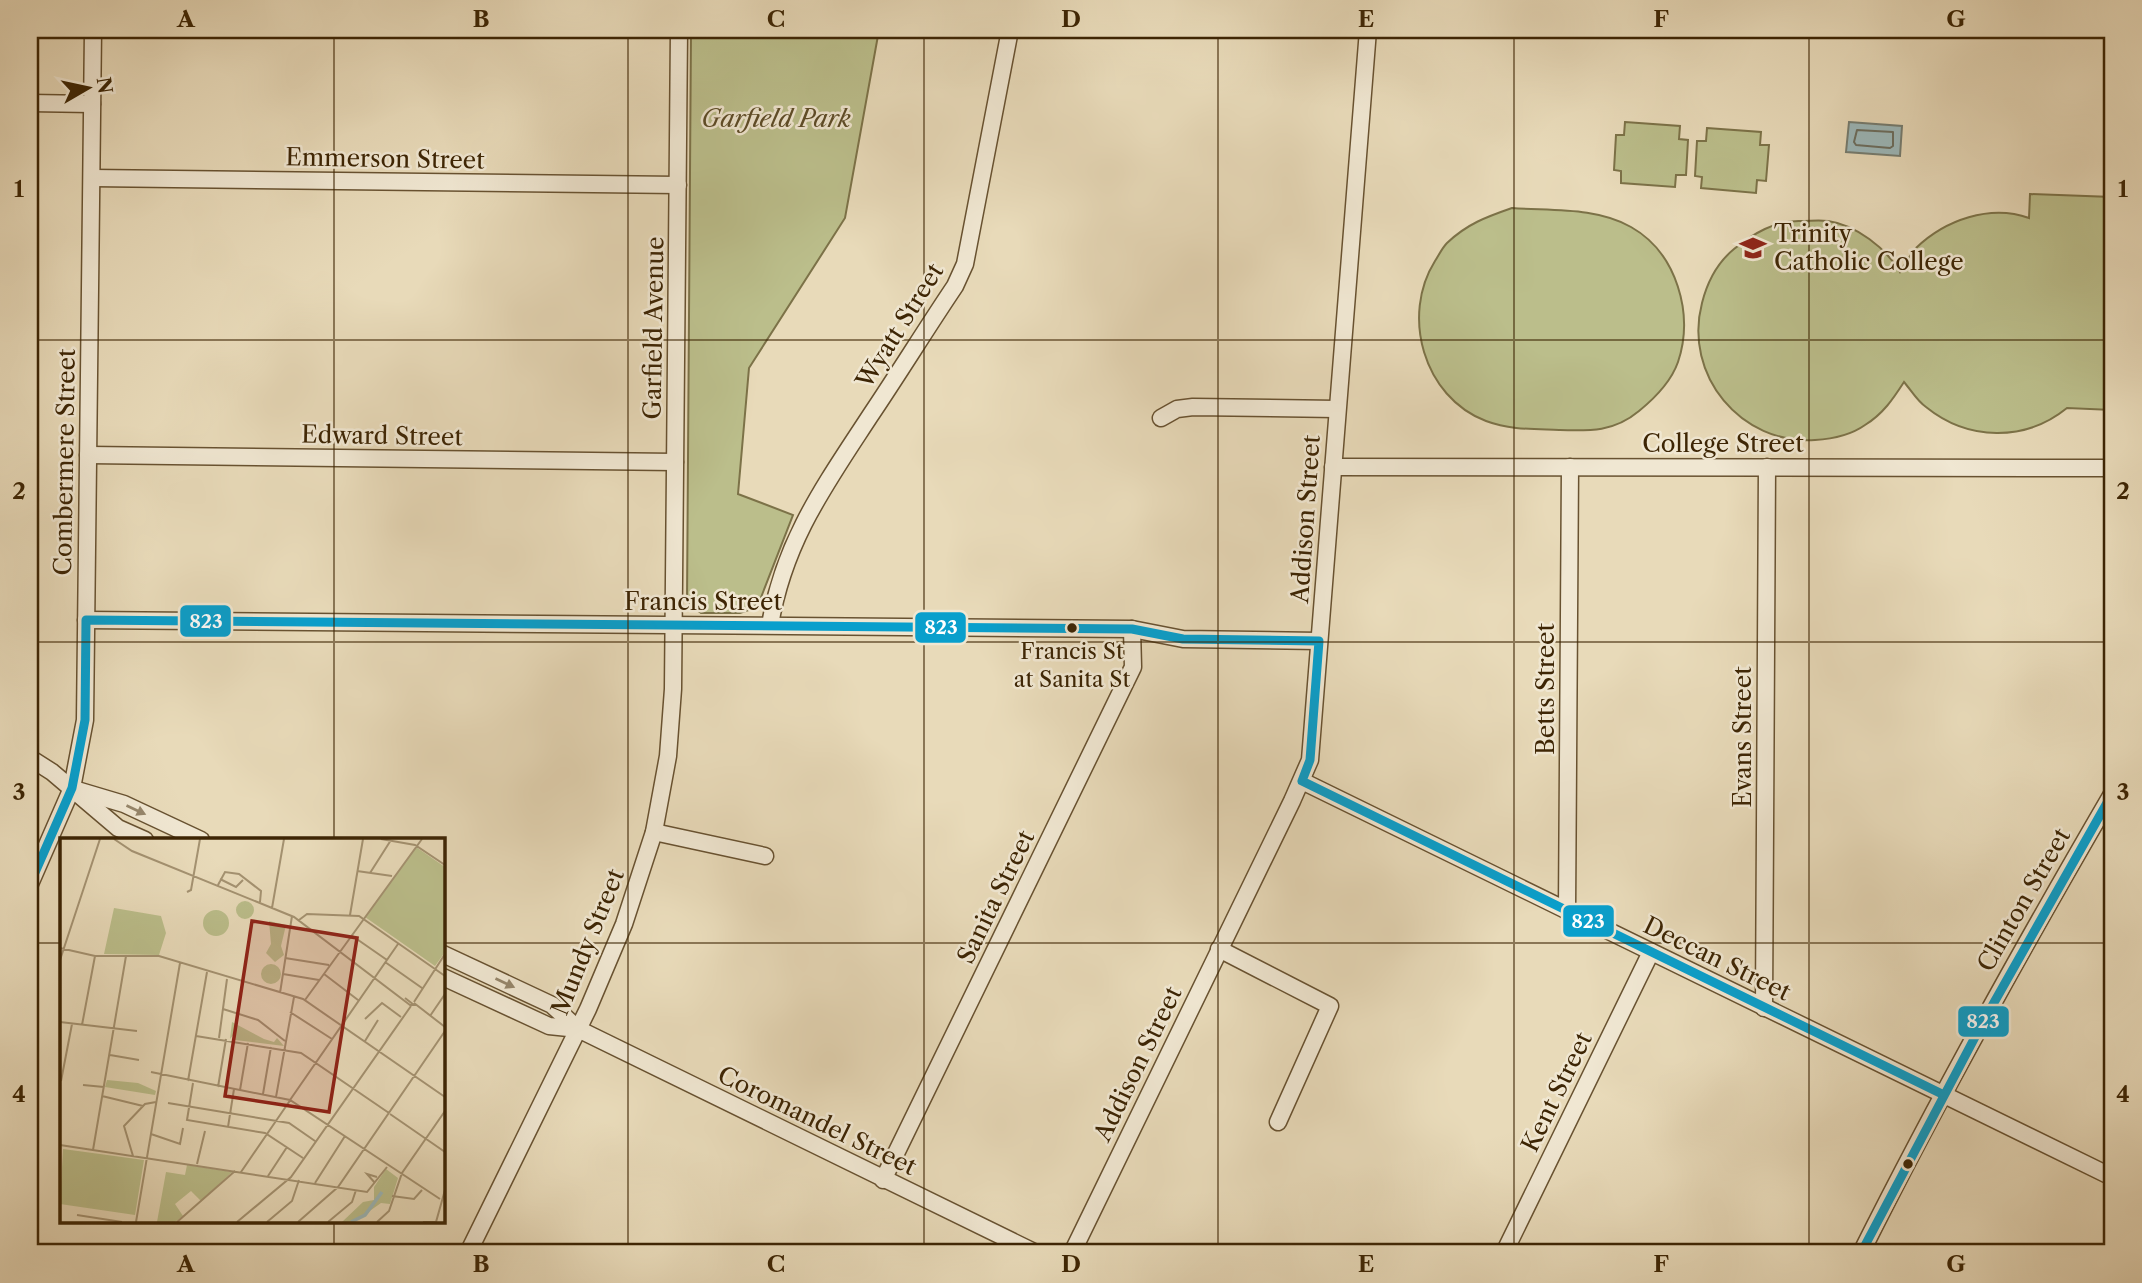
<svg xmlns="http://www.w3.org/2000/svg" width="2142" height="1283" font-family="'Libre Caslon Text',serif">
<rect width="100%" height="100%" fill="#e8dab9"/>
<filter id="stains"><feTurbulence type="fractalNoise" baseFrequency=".00286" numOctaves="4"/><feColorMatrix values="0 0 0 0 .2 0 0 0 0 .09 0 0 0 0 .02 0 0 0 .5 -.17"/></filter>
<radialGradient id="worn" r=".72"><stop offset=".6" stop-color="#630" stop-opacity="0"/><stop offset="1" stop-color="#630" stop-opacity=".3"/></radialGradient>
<g fill="#bbbe8b" stroke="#7c7248" stroke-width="2">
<path d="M691,30H879L845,218L749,368L738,494L793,515L760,600L752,609L740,613H701L687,602Z"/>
<path d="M1625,122L1680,126L1679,139L1688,140L1686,175H1676L1675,187L1621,183V171L1614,170L1616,135H1624Z"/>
<path d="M1707,128L1761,132L1760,145H1769L1766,181L1757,180L1756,193L1701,188L1702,177L1695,176L1697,141H1706Z"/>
<path d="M2030,194L2112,197V410L2067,408C2025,442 1968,441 1926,407C1917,401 1911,390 1904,382C1893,399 1883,414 1865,425C1851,435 1832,439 1815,440C1741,445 1683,375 1702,303C1707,283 1717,263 1734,249C1753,234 1775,220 1801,221C1810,221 1819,220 1828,221C1856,225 1886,248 1900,272C1905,264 1910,255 1916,248C1945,220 1990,204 2029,218Z"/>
<path d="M1512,208C1551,211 1596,207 1631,227C1677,253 1694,314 1678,362C1671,382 1655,398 1639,411C1614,432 1590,431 1559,430C1534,429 1510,430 1486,421C1423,397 1401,315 1435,261C1439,255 1442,248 1447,243C1467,224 1486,217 1512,208Z"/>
</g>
<path fill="#9cb8ba" stroke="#767d71" stroke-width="2" d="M1849,122L1902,126L1900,156L1846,152Z"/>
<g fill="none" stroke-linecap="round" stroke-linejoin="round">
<path stroke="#6c6e5f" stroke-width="2" d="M1857,130L1893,132V146L1890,148L1856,145L1854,142Z"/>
<g stroke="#685231" stroke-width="19">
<g id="minor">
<path d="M30,103L92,104"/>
<path d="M92,178L678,185"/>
<path d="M1161,418L1177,409L1193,407L1337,409"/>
<path d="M88,455L675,462"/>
<path d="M1333,467L2112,468"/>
<path d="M86,620L1132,629L1183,639L1319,641"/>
<path d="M770,625C784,541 825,485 870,416C899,373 926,329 955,286L965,264L1010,30"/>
<path d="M30,758L52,772L118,828L145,840"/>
<path d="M1302,781L2112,1177"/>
<path d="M77,790L124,804L201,840"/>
<path d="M654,832L765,856"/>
<path d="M30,884L72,788L85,720L93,30"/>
<path d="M1567,911L1570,467"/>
<path d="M1219,949L1330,1006L1278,1122"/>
<path d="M443,954L552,1005L578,1029L1036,1253"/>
<path d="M443,977L549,1026L578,1029"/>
<path d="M1764,1008L1767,467"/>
<path d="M883,1180L1133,667L1132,629"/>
<path d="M468,1253L588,1009L624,924L654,832L668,756L673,689L679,30"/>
<path d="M1072,1253L1292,801L1310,760L1368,30"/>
<path d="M1504,1253L1651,952"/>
<path d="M1861,1253C1939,1097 2024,945 2112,794"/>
</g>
</g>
<use href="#minor" stroke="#f0e7d2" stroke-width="16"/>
<g stroke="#f0e7d2" stroke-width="14">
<g id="bus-1">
<path d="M30,884L72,788L85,720L86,620L1132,629L1183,639L1319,641L1310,760L1302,781L1942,1094"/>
<path d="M1861,1253L1983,1022L2112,794"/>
</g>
</g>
<use href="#bus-1" stroke="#099fcc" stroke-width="9"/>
</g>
<defs><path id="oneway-solid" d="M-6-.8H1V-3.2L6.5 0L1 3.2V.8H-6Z" transform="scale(1.75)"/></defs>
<g fill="#96866b">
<use href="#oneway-solid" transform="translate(136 810) rotate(25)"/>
<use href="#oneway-solid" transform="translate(505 983) rotate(25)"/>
</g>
<path fill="none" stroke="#3d2504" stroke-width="2" stroke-opacity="0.55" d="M334,30V840M628,30V1253M924,30V1253M1218,30V1253M1514,30V1253M1809,30V1253M30,340H2112M30,642H2112M30,943H61M443,943H2112M334,1222V1253"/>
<defs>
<g id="school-bare" transform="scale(2.1)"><path d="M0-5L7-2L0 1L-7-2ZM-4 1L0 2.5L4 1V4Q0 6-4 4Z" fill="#8f2418" stroke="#f0e7d2" stroke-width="2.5" paint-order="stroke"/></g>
</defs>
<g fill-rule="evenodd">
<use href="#school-bare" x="1753" y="248"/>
</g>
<g fill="#3d2504" stroke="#f0e7d2" stroke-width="2.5">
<circle cx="1072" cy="628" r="6"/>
<circle cx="1908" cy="1164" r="6"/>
</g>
<g text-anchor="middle" stroke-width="5" stroke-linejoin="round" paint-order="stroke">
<g font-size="22" fill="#3d2504" stroke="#f0e7d2">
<text x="1072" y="659">Francis St<tspan x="1072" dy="28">at Sanita St</tspan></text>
</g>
<g font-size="24" font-style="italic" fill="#5c4b26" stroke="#f0e7d2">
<text x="776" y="127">Garfield Park</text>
</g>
<g font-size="24" fill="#3d2504" stroke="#f0e7d2">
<text transform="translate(385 159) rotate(1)" y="8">Emmerson Street</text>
<text transform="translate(900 326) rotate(-58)" y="8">Wyatt Street</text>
<text transform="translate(654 328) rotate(-89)" y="8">Garfield Avenue</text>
<text transform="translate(382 436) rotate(1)" y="8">Edward Street</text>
<text x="1723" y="452">College Street</text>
<text transform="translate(65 462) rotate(-89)" y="8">Combermere Street</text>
<text transform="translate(1306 519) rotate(-86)" y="8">Addison Street</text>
<text x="703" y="610">Francis Street</text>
<text transform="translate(1546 689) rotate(-90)" y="8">Betts Street</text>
<text transform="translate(1743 737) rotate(-90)" y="8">Evans Street</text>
<text transform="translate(996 897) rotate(-64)" y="8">Sanita Street</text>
<text transform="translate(2024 900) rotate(-60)" y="8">Clinton Street</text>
<text transform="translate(588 942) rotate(-68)" y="8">Mundy Street</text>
<text transform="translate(1717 959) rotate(26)" y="8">Deccan Street</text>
<text transform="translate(1138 1064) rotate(-64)" y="8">Addison Street</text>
<text transform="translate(1557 1092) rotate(-64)" y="8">Kent Street</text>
<text transform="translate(817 1121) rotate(26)" y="8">Coromandel Street</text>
</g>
<g font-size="24" fill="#3d2504" stroke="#f0e7d2" text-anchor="start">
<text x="1774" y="242">Trinity<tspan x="1774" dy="28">Catholic College</tspan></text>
</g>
</g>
<g transform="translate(60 838)">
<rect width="385" height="385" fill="#e8dab9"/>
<path d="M356,9L385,29V114L375,128L305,79ZM176 72a9 9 0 1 1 18 0a9 9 0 1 1-18 0ZM54,70L101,78L106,95L99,117L44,116ZM143 85a13 13 0 1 1 26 0a13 13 0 1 1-26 0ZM209,83L226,87L221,108L224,117L215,124L206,115L211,106ZM201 136a10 10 0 1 1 20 0a10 10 0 1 1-20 0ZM172,184L204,201L214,204L217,200L224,208L175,202V195L170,201ZM47,242L78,245L96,253L95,257L45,249ZM3,311L84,322L75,377L0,366ZM127,327L172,334L141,363L131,353L115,366L123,378L115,384H97L106,334L125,337ZM326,331L338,340L330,366L321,365L294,384H282L303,364L314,362V349Z" fill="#bbbe8b"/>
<path fill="none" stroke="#9cb8ba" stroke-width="3.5" d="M291,384L305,377L322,354"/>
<path fill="none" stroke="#a49271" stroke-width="2" d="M54,1L72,13L234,79L350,167H354L345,160M321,1L355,7L385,27M297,33L332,38M310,35L331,2M160,41L176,49L183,42M158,47L165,34L179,36L201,53L200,64M127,54L131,52L140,1M212,70L224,1M290,77L303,1M239,82L247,76L299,78L385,138M291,97L327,122M0,110L35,118H99L243,161L385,259M225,120L269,127M0,122L40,1M325,124L362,150M223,136L259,142M264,136L298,162M220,155L232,78M245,162L362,1M354,164L385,116M354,165L385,189M163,171L198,182L225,203M230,174L272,201M370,178L385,156M305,181L322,165L341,179M0,184L77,193M22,187L35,118M136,198L241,215L329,275M159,200L167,141M305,203L318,182M50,217L79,222M91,234L230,262L380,361M1,243L12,186M128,243L147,134M133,245L127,282L205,295L243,320M23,247L44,249M158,249L166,201M180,252L188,205M203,256L211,209M42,258L83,268M216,259L234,159M230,262L338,106M108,265L229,285L255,303M330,276L385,314M168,289L174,251M91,296L120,306L123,290M0,307L307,354L327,329M33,312L66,118M73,318L64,288L85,266L96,264M137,326L145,293M181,334L231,261M208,338L227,309M255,345L285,298M315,345L307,336L317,339M332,358L354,361L362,352M17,377L62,384M76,384L120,125M117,384L175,333M177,384L231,339L351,168M207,384L232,363L239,342M238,384L278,349L385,193M268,384L292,364L296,352M317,384L329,373L342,335L385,273M363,384H376L385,352"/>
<path fill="#8f2418" fill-opacity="0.15" stroke="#8f2418" stroke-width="3.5" d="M192,83L297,100L269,274L165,258Z"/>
<rect width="385" height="385" fill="none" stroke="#3d2504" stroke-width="3.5"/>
</g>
<g stroke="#f0e7d2" stroke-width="2.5">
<rect x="179" y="604" width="53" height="34" rx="7" fill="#099fcc"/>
<rect x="914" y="611" width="53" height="33" rx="7" fill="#099fcc"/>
<rect x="1562" y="904" width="53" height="34" rx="7" fill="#099fcc"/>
<rect x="1957" y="1005" width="53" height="33" rx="7" fill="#099fcc"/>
</g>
<g font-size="19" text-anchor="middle" font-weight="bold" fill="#fff">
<text x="206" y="628">823</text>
<text x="941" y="634">823</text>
<text x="1588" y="928">823</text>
<text x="1983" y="1028">823</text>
</g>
<rect width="2142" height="1283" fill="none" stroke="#e8dab9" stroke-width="77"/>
<g transform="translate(88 88) rotate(81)" stroke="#f0e7d2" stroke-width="5" paint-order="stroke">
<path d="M0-5L12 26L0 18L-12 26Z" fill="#3d2504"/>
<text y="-10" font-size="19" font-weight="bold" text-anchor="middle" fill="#3d2504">N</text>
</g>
<rect x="38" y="38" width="2066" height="1206" fill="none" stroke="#3d2504" stroke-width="2.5"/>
<g font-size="23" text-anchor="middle" font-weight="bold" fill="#3d2504">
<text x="186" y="27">A</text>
<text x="481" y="27">B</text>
<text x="776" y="27">C</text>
<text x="1071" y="27">D</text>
<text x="1366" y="27">E</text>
<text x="1661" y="27">F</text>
<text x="1956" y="27">G</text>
<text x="19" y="197">1</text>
<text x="2123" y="197">1</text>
<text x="19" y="499">2</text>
<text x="2123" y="499">2</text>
<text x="19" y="800">3</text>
<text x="2123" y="800">3</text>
<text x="19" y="1102">4</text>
<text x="2123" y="1102">4</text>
<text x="186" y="1272">A</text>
<text x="481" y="1272">B</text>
<text x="776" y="1272">C</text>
<text x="1071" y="1272">D</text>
<text x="1366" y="1272">E</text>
<text x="1661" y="1272">F</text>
<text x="1956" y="1272">G</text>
</g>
<rect width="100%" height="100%" filter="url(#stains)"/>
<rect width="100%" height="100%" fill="url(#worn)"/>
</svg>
